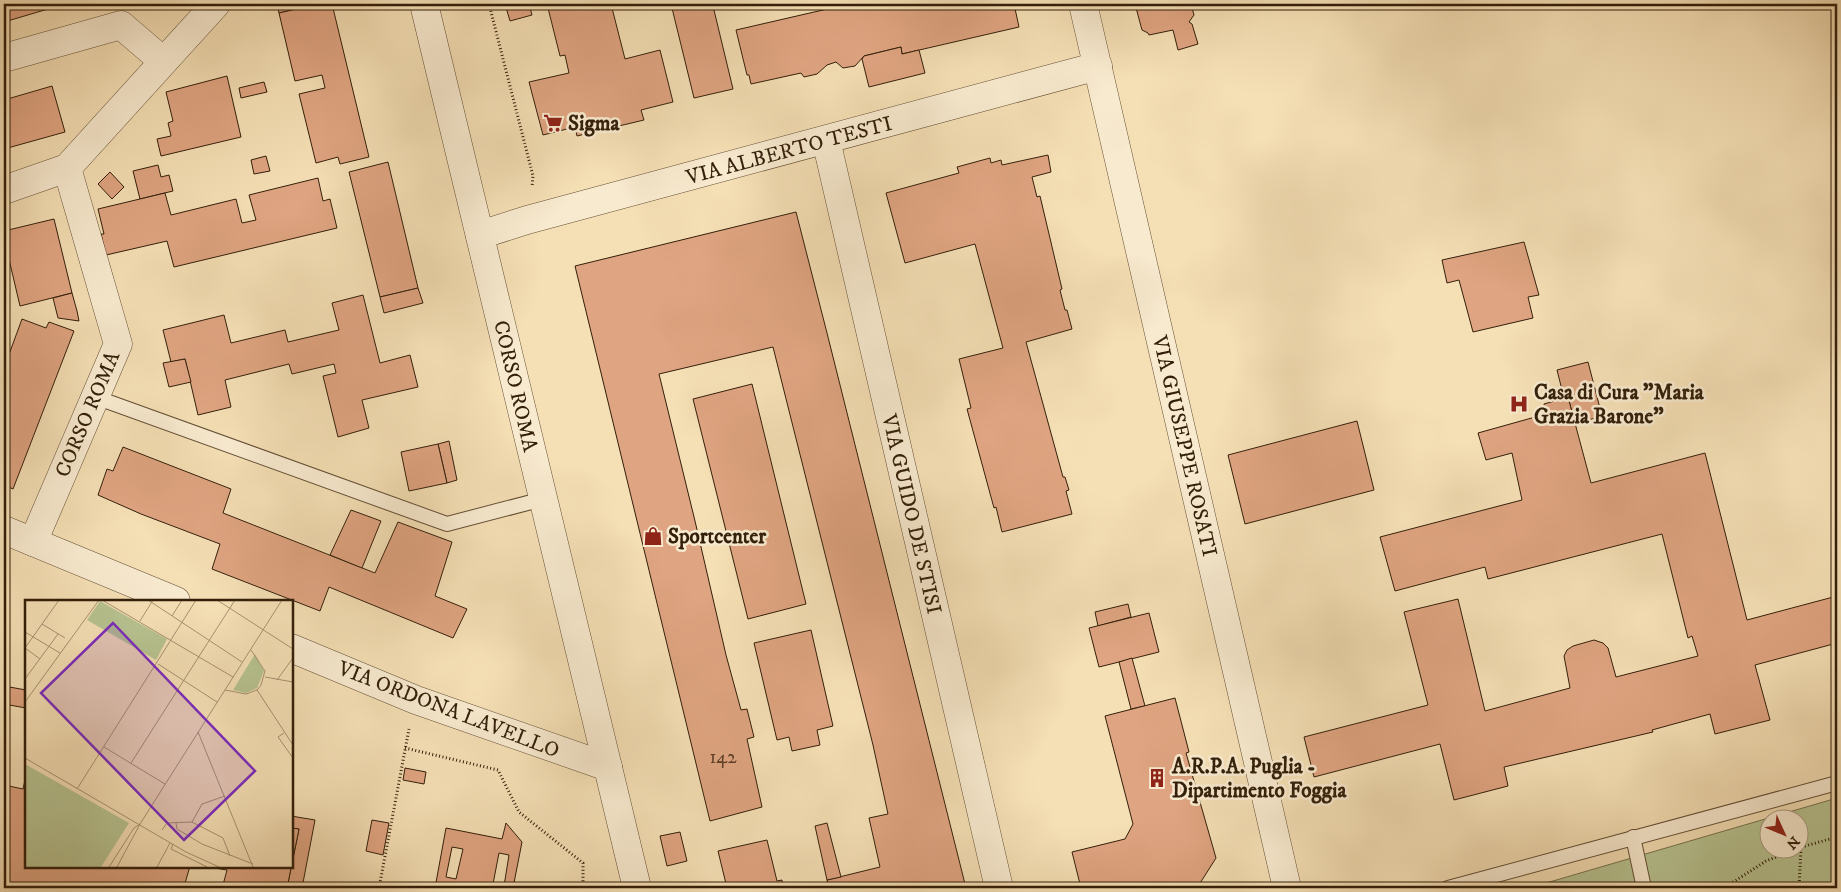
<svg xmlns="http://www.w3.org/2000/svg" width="1841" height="892" font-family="'IM FELL DW Pica',serif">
<rect width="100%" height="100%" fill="#f5dfb5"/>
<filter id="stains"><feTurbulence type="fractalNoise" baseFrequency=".004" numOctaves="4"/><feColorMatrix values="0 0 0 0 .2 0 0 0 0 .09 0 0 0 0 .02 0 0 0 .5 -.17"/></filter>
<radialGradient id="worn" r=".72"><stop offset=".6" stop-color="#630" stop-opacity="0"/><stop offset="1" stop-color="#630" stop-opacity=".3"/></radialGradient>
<path fill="#b7c391" stroke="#75714e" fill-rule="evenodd" d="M1837,798V888H1529ZM1768,820H1798V850H1768Z"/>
<g fill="#dfa481" stroke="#331f0a" fill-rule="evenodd">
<path d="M4,4H65L4,22Z"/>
<path d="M277,4H304L305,7L279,13Z"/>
<path d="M304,4H332L369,157L340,164L338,157L316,163L299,94L325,88L322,75L295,81L279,13L305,7Z"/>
<path d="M505,4H529L532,15L510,21Z"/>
<path d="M547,4H611L625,59L660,50L673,102L641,110L644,120L577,136L575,127L543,135L529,82L569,73L565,55L560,56Z"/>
<path d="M671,4H722L713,6L733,89L694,98Z"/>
<path d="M849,4H1014L1019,27L902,54L901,47L864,56L855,66L843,68L836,62L827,65L817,74L804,77L801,73L751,84L749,75H747L736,30Z"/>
<path d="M1135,4H1191L1194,15L1189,22L1192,24L1198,44L1178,50L1173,30L1149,35L1148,33L1142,30Z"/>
<path d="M901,47L902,54L919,50L925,73L869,87L862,59L864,56Z"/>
<path d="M227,76L241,137L161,156L157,139L171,136L168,123L173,121L166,92Z"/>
<path d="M264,82L267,92L241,98L239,88Z"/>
<path d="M52,86L65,132L4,149V100Z"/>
<path d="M1048,155L1051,172L1032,177L1037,197L1040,196L1062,289L1060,290L1065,310H1067L1072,329L1026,342L1063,477H1065L1069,490L1066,491L1072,514L1002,532L996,507L994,508L967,409L971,408L959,359L1003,348L975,244L905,263L886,193L959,173L957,167L990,158L991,163L1001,160L1002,165Z"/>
<path d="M266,156L270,171L254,174L251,160Z"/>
<path d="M388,162L418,288L380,297L349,172Z"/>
<path d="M158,165L161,177L169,175L173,191L140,199L133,171Z"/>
<path d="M110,172L124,187L112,199L98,184Z"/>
<path d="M318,178L323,201L330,199L337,228L174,267L167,241L106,255L101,234H104L98,209L165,193L171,215L236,199L242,223L256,220L249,195Z"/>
<path d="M796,212L827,333L966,888H829L827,880L880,867L869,818L888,814L873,745L773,347L659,374L695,521L726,655L741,710L747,709L754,737L747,739L762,807L710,821L575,266Z"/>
<path d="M54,219L72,293L20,306L4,238V231Z"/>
<path d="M1524,242L1539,295L1528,297L1533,318L1473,332L1459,280L1447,283L1442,260Z"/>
<path d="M418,288L423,303L384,313L380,297Z"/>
<path d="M72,293L77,311L79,321L58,318L53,298Z"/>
<path d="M363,295L380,363L410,355L418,387L362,400L369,428L338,437L323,376L336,373L334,364L292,374L289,364L225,380L231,407L198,415L185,359L171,362L163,330L224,315L231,343L285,330L288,342L339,330L332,303Z"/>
<path d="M22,319L46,328L49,322L74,331L13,489L4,485V368Z"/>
<path d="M185,359L191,382L169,387L163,363Z"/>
<path d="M1588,362L1602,416L1575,424L1568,397L1564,398L1557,370Z"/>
<path d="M752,384L806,604L748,619L693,399Z"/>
<path d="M1568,397L1591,483L1705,453L1747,620L1837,596V643L1755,665L1770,720L1715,734L1710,714L1652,730L1653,732L1504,767L1508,786L1454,800L1440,744L1314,777L1304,737L1428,705L1404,612L1458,599L1485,711L1570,688L1564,656L1567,650L1573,646L1594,640L1603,643L1608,648L1616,677L1698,656L1692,636L1688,638L1662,534L1488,579L1485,567L1395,591L1380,537L1522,500L1512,453L1486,460L1478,433L1546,414L1544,404Z"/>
<path d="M1357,421L1374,490L1245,524L1228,455Z"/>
<path d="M449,441L457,480L447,483L438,444Z"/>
<path d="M438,444L447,483L409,491L401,452Z"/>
<path d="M123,447L231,489L223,513L375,573L398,522L452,542L435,596L467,609L453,638L329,587L320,611L212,569L220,544L141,514L98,495L107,469L113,471Z"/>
<path d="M351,510L381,521L362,568L330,555Z"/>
<path d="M1128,604L1131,617L1098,626L1095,612Z"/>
<path d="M1149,613L1159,652L1099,667L1089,628Z"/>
<path d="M811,630L833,726L817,730L820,745L792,751L789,737L777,740L754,643Z"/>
<path d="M1132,658L1145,706L1131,709L1119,662Z"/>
<path d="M4,686L26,690V708L4,704Z"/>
<path d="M1175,698L1189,752L1186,753L1216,858L1197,888H1081L1072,852L1125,839L1133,824L1105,716Z"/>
<path d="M405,768L426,772L424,784L403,780Z"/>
<path d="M26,776V866H190L184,887L169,884L168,888H4V839L6,827L4,826V785L23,789Z"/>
<path d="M291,816L315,820L302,888H287L299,829L291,828Z"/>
<path d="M372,820L389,823L383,855L366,851Z"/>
<path d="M506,823L522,842L513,888H435L446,828L502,839ZM452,847L463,849L456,879L446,877ZM499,853L509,855L504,886L493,884Z"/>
<path d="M827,823L841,877L827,880L815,826Z"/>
<path d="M291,828L299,829L287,888H242L223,885L227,870L201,866H291Z"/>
<path d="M680,832L687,861L667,866L660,836Z"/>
<path d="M767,840L777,881L782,880L783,888H727L718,851Z"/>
</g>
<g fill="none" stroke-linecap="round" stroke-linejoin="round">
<g stroke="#644f35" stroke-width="16">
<g id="service">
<path d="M95,397L447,524L543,499"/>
<path d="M1633,837L1644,888"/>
<path d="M1448,888L1837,783"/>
</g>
</g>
<g stroke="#644f35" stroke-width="29">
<g id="minor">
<path d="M1083,4L1287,888"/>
<path d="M4,58L121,25L163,61"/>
<path d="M826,140L999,888"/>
<path d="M4,190L67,168L216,4"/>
<path d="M480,235L527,220L1098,66"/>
<path d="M4,530L176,601"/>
<path d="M33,542L118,344L67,168"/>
<path d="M291,648L416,700L608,767"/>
</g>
</g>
<g stroke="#644f35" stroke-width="29">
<path id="tertiary" d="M424,4L637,888"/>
</g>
<g stroke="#331f0a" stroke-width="3" stroke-dasharray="1 2.5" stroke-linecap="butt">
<path d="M489,4L533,176L532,187"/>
<path d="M405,748L498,770L519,812L583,863V888"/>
<path d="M1798,848L1837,837"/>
<path d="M379,888L409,729"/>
<path d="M1724,888L1766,861L1794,850"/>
<path d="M1799,888L1801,847"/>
</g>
<use href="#service" stroke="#f8eacf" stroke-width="14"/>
<use href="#minor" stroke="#f8eacf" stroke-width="28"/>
<use href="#tertiary" stroke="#f8eacf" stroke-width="28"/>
</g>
<defs>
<g id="supermarket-bare" transform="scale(1.5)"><path d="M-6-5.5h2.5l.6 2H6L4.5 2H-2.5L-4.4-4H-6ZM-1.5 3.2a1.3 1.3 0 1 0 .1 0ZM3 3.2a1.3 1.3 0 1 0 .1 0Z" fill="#8f2418" stroke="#f8eacf" stroke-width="2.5" paint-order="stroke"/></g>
<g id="hospital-bare" transform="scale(1.5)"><path d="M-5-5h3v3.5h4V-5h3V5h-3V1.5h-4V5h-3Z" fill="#8f2418" stroke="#f8eacf" stroke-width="2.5" paint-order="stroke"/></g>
<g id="shop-bare" transform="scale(1.5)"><path d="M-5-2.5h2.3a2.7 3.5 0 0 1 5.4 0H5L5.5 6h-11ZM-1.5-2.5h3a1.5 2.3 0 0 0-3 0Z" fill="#8f2418" stroke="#f8eacf" stroke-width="2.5" paint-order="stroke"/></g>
<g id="building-bare" transform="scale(1.5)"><path d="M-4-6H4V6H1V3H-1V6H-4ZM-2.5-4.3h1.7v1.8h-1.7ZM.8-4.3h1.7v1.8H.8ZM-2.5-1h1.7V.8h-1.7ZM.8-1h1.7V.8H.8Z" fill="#8f2418" stroke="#f8eacf" stroke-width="2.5" paint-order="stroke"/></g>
</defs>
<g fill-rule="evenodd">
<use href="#supermarket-bare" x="553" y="123"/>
<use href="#hospital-bare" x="1519" y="404"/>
<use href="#shop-bare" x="653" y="536"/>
<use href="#building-bare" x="1157" y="778"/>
</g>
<g text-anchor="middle" stroke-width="5" stroke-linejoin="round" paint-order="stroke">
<g font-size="19" fill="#5e4028">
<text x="723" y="763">142</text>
</g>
<g font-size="21" font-weight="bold" fill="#331f0a" stroke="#f8eacf" text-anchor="start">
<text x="568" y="130">Sigma</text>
<text x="1534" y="399">Casa di Cura "Maria<tspan x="1534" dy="24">Grazia Barone"</tspan></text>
<text x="668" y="543">Sportcenter</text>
<text x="1172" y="773">A.R.P.A. Puglia -<tspan x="1172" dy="24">Dipartimento Foggia</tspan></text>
</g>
<g font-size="21" fill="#331f0a" stroke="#f8eacf">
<text transform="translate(789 150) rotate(-15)" y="7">VIA ALBERTO TESTI</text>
<text transform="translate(516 386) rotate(77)" y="7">CORSO ROMA</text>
<text transform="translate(87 414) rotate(-67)" y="7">CORSO ROMA</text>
<text transform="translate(1185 446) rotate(77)" y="7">VIA GIUSEPPE ROSATI</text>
<text transform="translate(912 514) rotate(77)" y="7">VIA GUIDO DE STISI</text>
<text transform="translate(449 709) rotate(21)" y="7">VIA ORDONA LAVELLO</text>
</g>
</g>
<g transform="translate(25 600)">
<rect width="268" height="268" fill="#f5dfb5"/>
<path d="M75,1L142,39L131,60L62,20ZM230,54L239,71L232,88L221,93L208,90ZM0,164L104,223L76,267H0Z" fill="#b7c391"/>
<path fill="none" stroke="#a79271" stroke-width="1" d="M77,0L208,77M123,0L217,62M192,0L268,49M147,16L157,0M115,21L128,0M17,24L40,38M0,32L35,53M0,48L34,0M0,48L15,59M133,64L192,102M240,77L268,82M0,79L33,34M252,80L268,58M200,90L221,94L232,90L236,85L240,71L226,50M232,90L268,145M0,102L74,0M173,132L228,267M259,133L253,137L268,158M79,147L140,184M0,158L161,252L194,267M106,163L210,0M52,189L171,0M167,222L177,204L200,196M151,223L152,229L177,244L228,264M137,230L142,223L167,222L198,238L205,256M148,244L146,249L182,267M84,267L109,228L115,224M92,267L115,224L257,0M132,267L145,243"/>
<path fill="#7b2cbf" fill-opacity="0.15" stroke="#7b2cbf" stroke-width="2.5" d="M88,23L230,171L159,240L16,93Z"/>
<rect width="268" height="268" fill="none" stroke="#331f0a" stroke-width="2.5"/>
</g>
<rect width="1841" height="892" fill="none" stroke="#f5dfb5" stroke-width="20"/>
<rect x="5" y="5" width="1831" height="882" fill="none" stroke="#331f0a" stroke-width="2.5"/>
<rect x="10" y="10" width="1821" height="872" fill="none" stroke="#331f0a"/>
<g transform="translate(1784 834) rotate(134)"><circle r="24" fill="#f8eacf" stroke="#a99980"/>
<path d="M0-4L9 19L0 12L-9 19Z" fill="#8f2418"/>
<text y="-8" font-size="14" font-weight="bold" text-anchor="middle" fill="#331f0a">N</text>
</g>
<rect width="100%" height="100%" filter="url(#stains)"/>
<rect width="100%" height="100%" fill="url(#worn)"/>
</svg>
